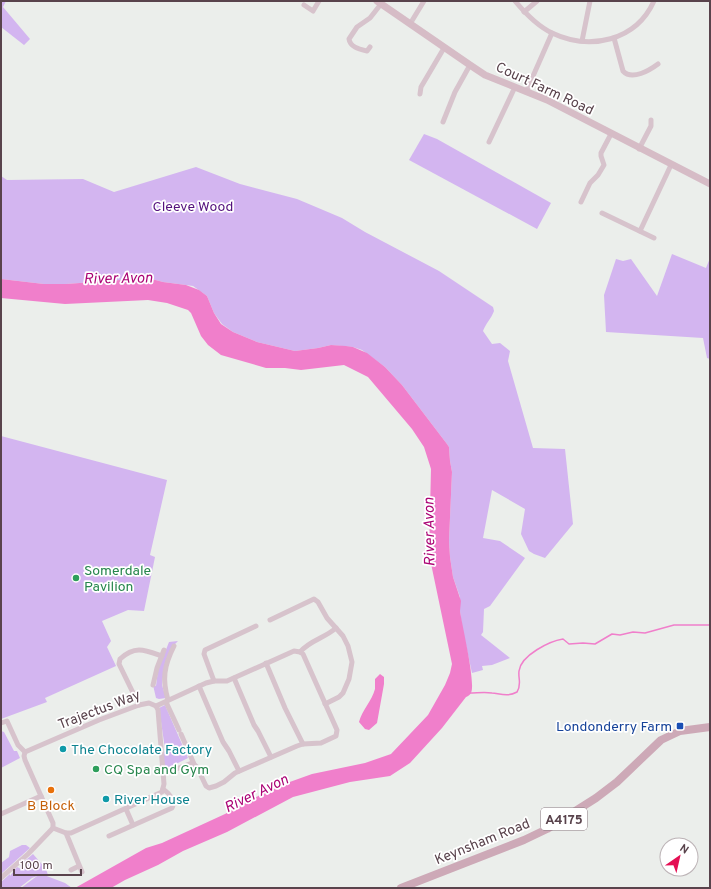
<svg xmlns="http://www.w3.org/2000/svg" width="711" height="889" font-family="Overpass,sans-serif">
<rect width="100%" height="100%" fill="#ebeeeb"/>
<g fill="#d3b5f0">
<path d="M1,1H6L3,7L30,39L24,45L1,27Z"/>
<path d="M424,134L437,139L551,203L537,229L409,160Z"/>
<path d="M196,167L240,184L297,199L342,218L365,232L439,271L493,307L494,311C491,319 486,323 483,331L492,344L500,343L510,351L508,361L533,448L565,449L573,524L545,558L534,554L529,551L521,534L525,509L492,490L483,538L500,541L525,558L490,606L484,609L483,632L481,635L510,658L492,665L482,666L483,670L472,673L462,627L460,611V597L453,577L450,557L449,541L452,472L450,461L449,447L447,444L402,385L385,367L362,350L353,347L331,345L318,348L295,351L257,342L233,332L222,324L214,313L207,296L193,286L186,285L163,282L148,278L66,284H44L1,279V176L7,180L83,179L114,192Z"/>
<path d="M672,254L706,268L710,258V359L707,358L703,338L606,332L604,295L616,259L623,261L631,259L657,296Z"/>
<path d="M1,436L167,480L150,555L155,557L144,611L128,610L102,621L111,641L107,647L116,666L45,698L47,702L1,719Z"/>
<path d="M178,641L171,648L163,677L162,685L166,698L159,699L156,698L153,685L156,686L158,670L169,642Z"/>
<path d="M165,705L188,758L168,768C161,765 164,755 165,749L159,708Z"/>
<path d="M1,731L4,732L14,751H17L20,758L1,768Z"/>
<path d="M22,845H26L30,848L1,874V863L9,857L10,851Z"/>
<path d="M33,854L46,869L48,875H44L65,883L72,888H21L37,876L32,878L19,888H1V882L10,874V876L17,867L21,869L20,865Z"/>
</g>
<g fill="#f07fcb">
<path d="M148,278L163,282L186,285L199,290L207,296L214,313L221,324L233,332L257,342L295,351L318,348L331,345L346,346L353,347L367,353L385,367L402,385L447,444L449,447L450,461L452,472L449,541L450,557L453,577L461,601L460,611C462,625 476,683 471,693C469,696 468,696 466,697L442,728L410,763L390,776L350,782L293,797L227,832L183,851L158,865L125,880L111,888H75L146,848L162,843L225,814L273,788L312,774L365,763L391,754L428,715L445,685L450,673L452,664L429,554L431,469L424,447L412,429L368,377L344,365L301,370L285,368H266L221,355L208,345L201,336L191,313L188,310L167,303L148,300L65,304L1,298V279L44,284H66Z"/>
<path d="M380,674L384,677V684L377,723L369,730L365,729L359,722C362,710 372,701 375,689C375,686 375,682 375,679Z"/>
</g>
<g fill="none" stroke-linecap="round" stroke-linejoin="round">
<path stroke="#f07fcb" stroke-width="1.5" d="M469,693C477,693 485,692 492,693C501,694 508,697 517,692C522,684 518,679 519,671C521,655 550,641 563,639L569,644L583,643L595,644L612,634L620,635L633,632L645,633L674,625H710"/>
<g stroke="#d7c3cc" stroke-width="5">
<path d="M515,1C525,13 537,26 552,33C590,51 636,41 654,1"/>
<path d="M304,5L313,11L319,1"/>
<path d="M524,12L537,1"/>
<path d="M410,24L424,1"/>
<path d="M614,38L623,71C632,81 650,70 658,64"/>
<path d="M582,41L590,1"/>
<path d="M370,47L367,51C359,49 350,47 349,39L357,27L370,18L381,4"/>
<path d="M526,92L552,33"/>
<path d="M420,94L421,87L444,48"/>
<path d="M443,122L455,92L470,65"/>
<path d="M489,142L515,87"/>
<path d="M639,149L651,126V120"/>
<path d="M581,202L590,183L598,175L604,165L601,156V153L611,134"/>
<path d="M602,213L654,238"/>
<path d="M640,231L671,165"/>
<path d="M270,620L314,599L318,602L327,618L343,636L348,646L352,662L349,679L343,693L339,697L325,704"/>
<path d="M266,663L285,708L303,744"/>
<path d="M234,678L254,725L258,731L271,757"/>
<path d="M214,681L204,654L205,650L256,626"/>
<path d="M153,685L157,668L164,650"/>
<path d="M199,686L223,742L229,751L239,771"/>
<path d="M168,700C162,679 164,666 174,646"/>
<path d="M166,702L179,730"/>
<path d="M149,703L156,706L158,710L164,784L162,792L71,833H66L53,828V823L25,760L24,756L25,752L99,720L139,705Z"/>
<path d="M139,705L119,664L120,659C135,645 145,650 162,656"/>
<path d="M156,706L206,683L214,681H227L294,651L300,652C310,640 325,638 336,628"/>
<path d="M1,723L7,721L18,745L25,752"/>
<path d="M181,734L194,764"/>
<path d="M163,774L192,763L197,767L206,786L209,788L216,786L224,782L235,773L297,746L303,744L321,743L336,736L337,730L303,654L300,652"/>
<path d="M126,809L133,825"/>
<path d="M1,814L41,796"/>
<path d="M66,833L82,872"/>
<path d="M109,836L172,808C176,801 169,793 163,789"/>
<path d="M71,870L79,866"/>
<path d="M1,878L28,854L53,828"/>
</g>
<path stroke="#d6bcc6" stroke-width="7" d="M377,1L470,65L485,75L547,100L710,184"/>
<path stroke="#cda9b7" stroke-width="8" d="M401,888L524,840L547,829L596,798L617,782L661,740L680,731L710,727"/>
</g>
<g fill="#2e9e5b" stroke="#fff" stroke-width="1.5">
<circle cx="76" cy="578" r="4"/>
<circle cx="96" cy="769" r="4"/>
</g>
<rect fill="#1a4fb4" stroke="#fff" stroke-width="1.5" x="676" y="722" width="8" height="8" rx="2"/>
<g fill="#0f9aa8" stroke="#fff" stroke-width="1.5">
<circle cx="63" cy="749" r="4"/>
<circle cx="106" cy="799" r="4"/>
</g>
<circle fill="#e8710a" stroke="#fff" stroke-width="1.5" cx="51" cy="790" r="4"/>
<g text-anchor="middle" stroke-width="3.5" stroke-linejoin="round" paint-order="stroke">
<rect fill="#fff" stroke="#8b7b82" stroke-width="1" x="541" y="808" width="46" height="22" rx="3"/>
<g font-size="13" font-weight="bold" fill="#59434c">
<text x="564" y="824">A4175</text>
</g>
<g font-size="14" fill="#59434c" stroke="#fff">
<text transform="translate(545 88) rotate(25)" y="5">Court Farm Road</text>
<text transform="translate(99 709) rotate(-21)" y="5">Trajectus Way</text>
<text transform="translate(482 841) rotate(-22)" y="5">Keynsham Road</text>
</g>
<g font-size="14" fill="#54117d" stroke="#fff">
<text x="193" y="211">Cleeve Wood</text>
</g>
<g font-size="14" fill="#27864d" stroke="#fff" text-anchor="start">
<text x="84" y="575">Somerdale<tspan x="84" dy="16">Pavilion</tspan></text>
<text x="104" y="774">CQ Spa and Gym</text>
</g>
<g font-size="14" fill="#164399" stroke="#fff" text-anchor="end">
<text x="672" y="731">Londonderry Farm</text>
</g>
<g font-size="14" fill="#0d838f" stroke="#fff" text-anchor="start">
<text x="71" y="754">The Chocolate Factory</text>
<text x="114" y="804">River House</text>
</g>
<g font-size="14" fill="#c56008" stroke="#fff">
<text x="51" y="810">B Block</text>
</g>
<g font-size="15" font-style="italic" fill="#ab0475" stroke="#fff">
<text transform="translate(118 278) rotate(-1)" y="5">River Avon</text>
<text transform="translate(429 532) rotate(-91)" y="5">River Avon</text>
<text transform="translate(256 793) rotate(-26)" y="5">River Avon</text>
</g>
</g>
<rect width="711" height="889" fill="none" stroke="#59434c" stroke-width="4"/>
<g transform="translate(679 857) rotate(34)"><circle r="19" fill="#ffffff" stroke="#bdb4b7"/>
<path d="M0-3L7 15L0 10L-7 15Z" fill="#e40f53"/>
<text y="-6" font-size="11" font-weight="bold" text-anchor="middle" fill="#59434c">N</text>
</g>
<path d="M14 869v6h67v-6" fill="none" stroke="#59434c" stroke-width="2"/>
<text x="20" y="869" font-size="12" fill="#59434c" stroke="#ffffff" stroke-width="3" paint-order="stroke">100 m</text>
</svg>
